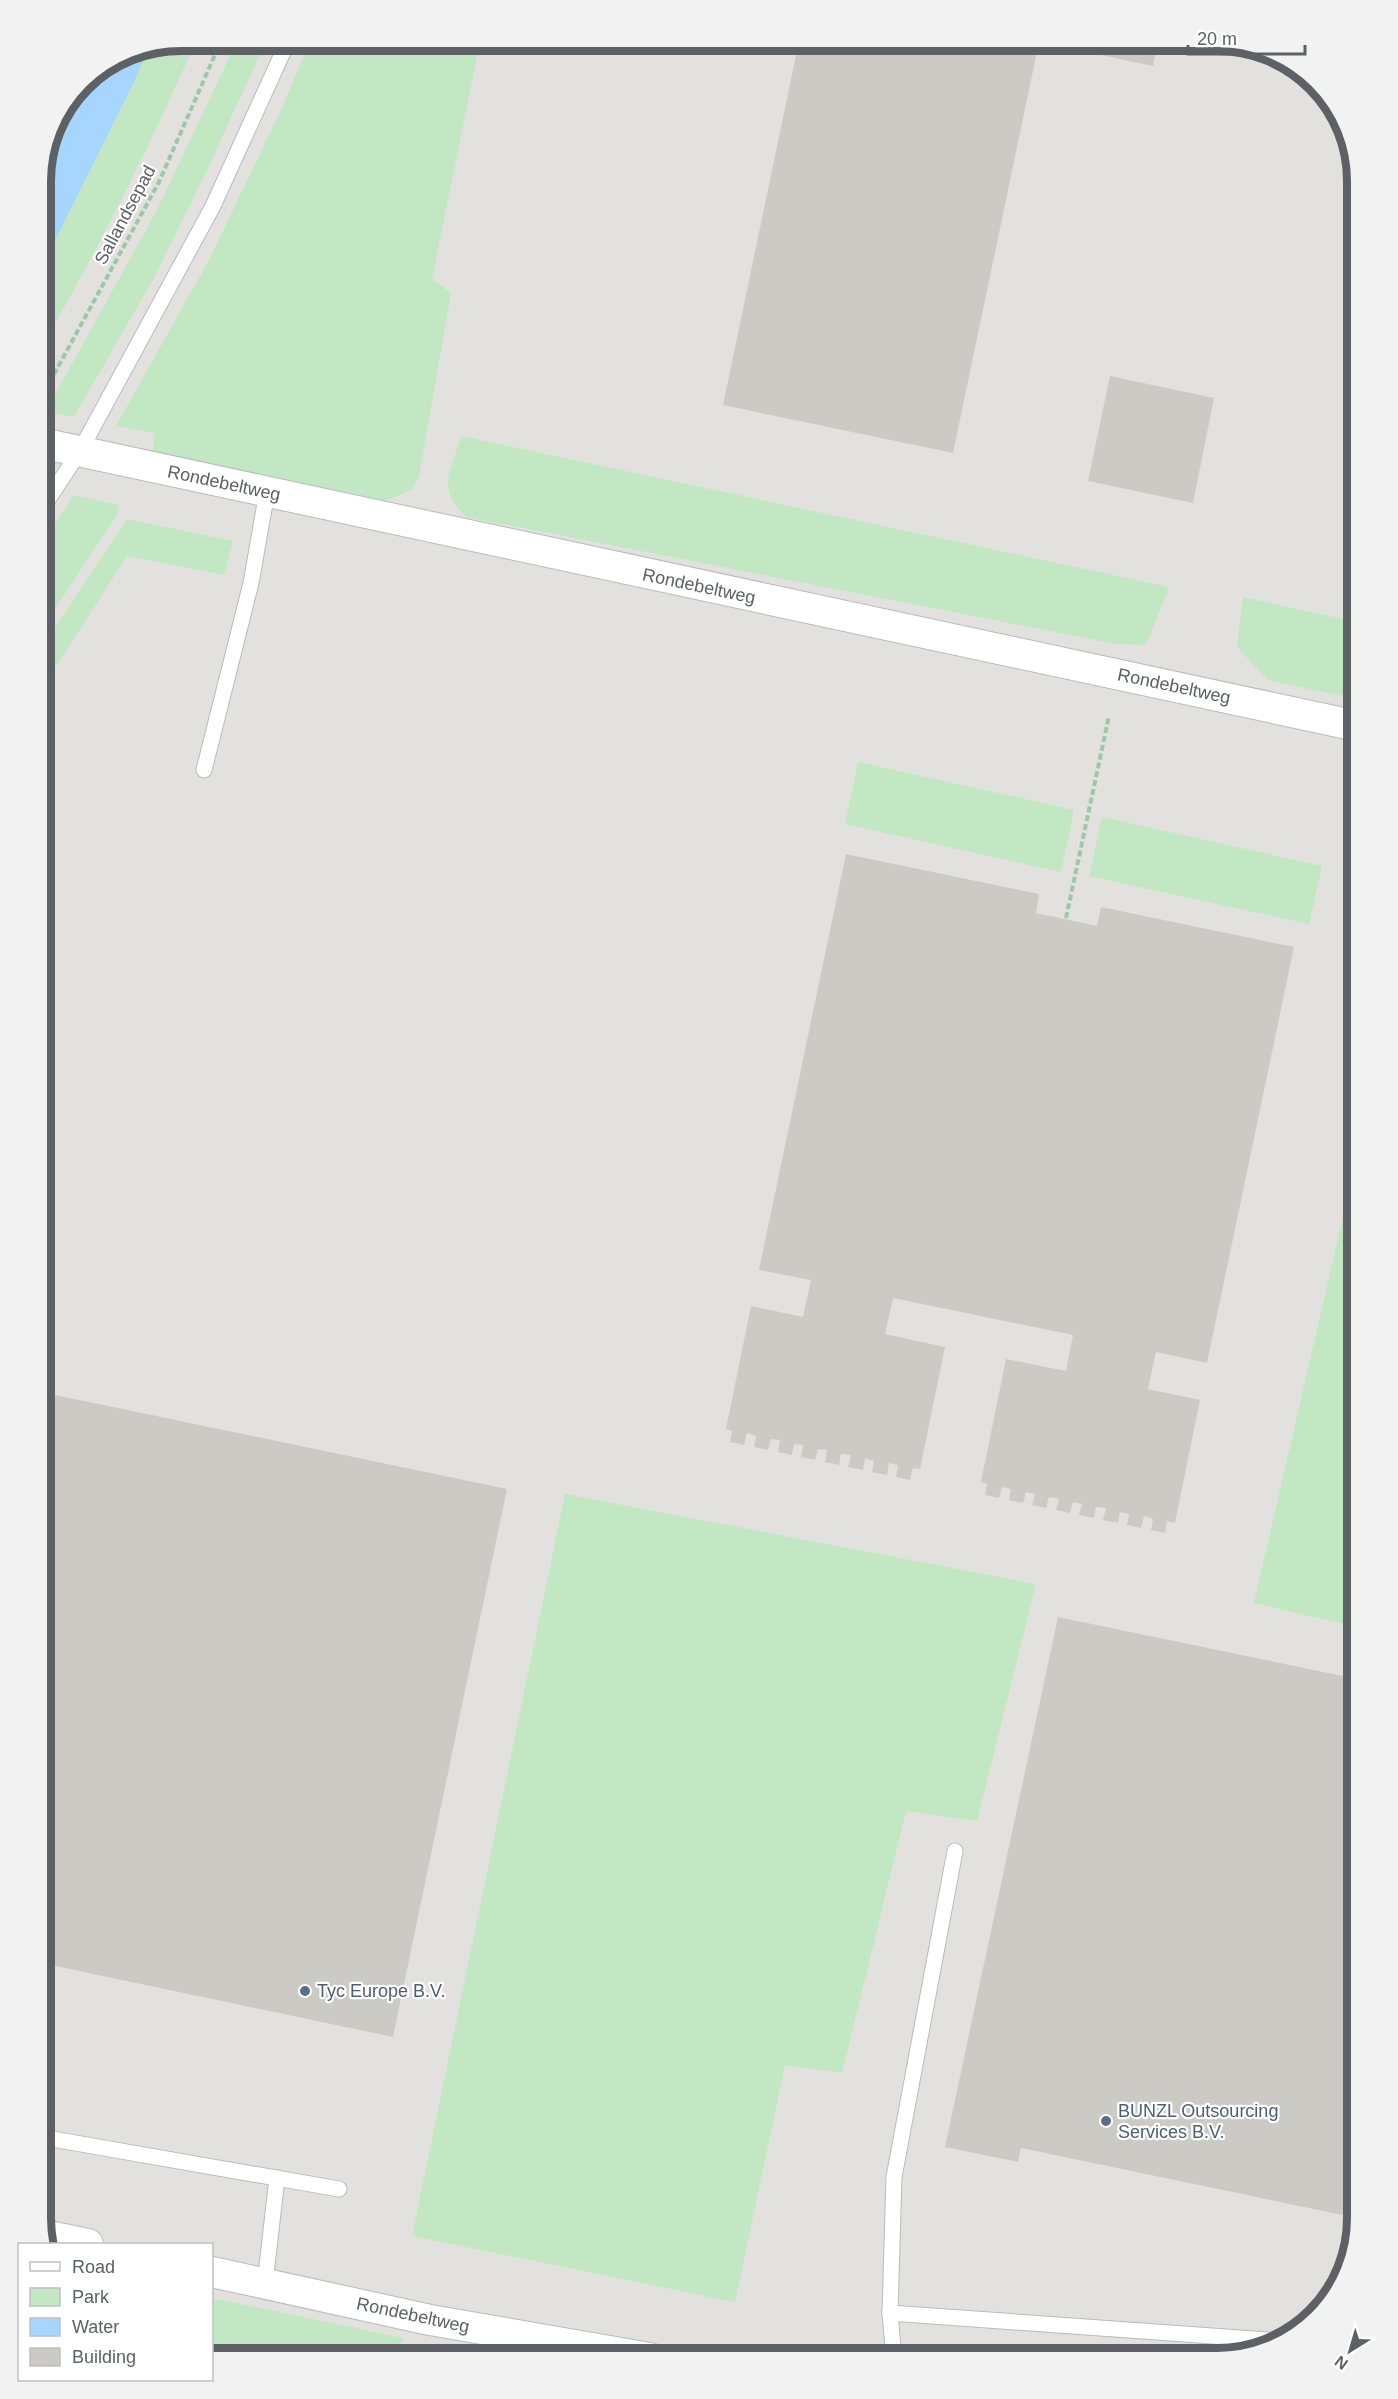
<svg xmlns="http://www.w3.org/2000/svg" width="1398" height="2399" font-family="Helvetica,sans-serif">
<rect width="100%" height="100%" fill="#efeee5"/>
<path fill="#e3e1dd" d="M181,41H1227L1296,64L1343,119L1357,181V2219L1334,2296L1279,2344L1217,2358H437L212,2310V2244H47L41,2218V172L55,119L82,81L127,51Z"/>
<g fill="#c2e7c3">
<path d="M181,41H196C150,146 99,248 41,348V269L135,80L149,47Z"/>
<path d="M237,41H266L208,168L155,276L74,417L46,411L157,210Z"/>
<path d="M310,41H480L432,279L451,293L419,476L411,490L386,501L153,452L155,433L116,426L209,260L281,110Z"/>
<path d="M461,436L1169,587L1146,645L1117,644L467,517C435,489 451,472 461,436Z"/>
<path d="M74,495L119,505L117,515L41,630V545Z"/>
<path d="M127,519L233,541L224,575L127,556L41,690V649Z"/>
<path d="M1243,597L1357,622V699L1268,680L1237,647Z"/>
<path d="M858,762L1074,810L1061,872L845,824Z"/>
<path d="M1102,817L1322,866L1309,924L1089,876Z"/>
<path d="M1357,1156V1627L1254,1603Z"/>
<path d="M565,1494L1036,1584L977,1821L906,1811L842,2073L785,2065L735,2302L412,2236Z"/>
<path d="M212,2298L403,2338L399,2358H212Z"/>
<path d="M450,2343L520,2358H446Z"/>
</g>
<path fill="#a6d5ff" d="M149,47L135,80L41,269C41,237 37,204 41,173C47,113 89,58 149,47Z"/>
<g fill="#cccac5">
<path d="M799,41H1158L1153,66L1039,42L953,453L723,405Z"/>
<path d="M1110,376L1214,398L1193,503L1088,481Z"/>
<path d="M846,854L1039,894L1036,913L1064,919L1097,926L1101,907L1294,947L1207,1363L1156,1352L1148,1389L1200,1400L1175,1523L1167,1521L1165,1533L1151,1530L1153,1519L1144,1516L1141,1528L1127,1525L1129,1514L1120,1512L1118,1523L1103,1520L1106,1508L1096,1507L1094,1518L1079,1515L1082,1504L1073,1502L1070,1513L1056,1510L1059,1499L1049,1497L1046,1508L1032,1505L1035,1494L1026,1492L1023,1503L1009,1500L1011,1489L1002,1487L999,1498L985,1495L987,1484L981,1482L1006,1359L1066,1371L1073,1335L893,1298L885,1334L945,1347L920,1469L913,1468L910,1480L896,1477L898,1465L889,1463L887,1475L872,1472L874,1461L865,1458L863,1470L848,1467L851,1455L841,1454L839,1465L825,1462L827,1450L818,1449L815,1460L801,1457L803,1445L794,1444L792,1455L778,1452L780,1440L771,1439L768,1450L754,1447L756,1436L747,1433L744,1445L730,1442L732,1431L726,1429L751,1306L803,1317L811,1280L759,1270Z"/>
<path d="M41,1392L507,1489L393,2037L41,1963Z"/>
<path d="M1058,1617L1357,1679V2218L1021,2148L1018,2162L945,2147Z"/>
</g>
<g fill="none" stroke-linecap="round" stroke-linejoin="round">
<g stroke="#b8bbbf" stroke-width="17">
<g id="service">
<path d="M41,510L80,451L213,206L288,41"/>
<path d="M204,770L251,583L267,492"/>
<path d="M41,2137L339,2189"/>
<path d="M265,2283L277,2178"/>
<path d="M890,2313L1283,2341"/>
<path d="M894,2358L890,2313L894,2177L955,1851"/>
</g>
</g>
<g stroke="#b8bbbf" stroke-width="32">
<g id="minor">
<path d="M41,443L1357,726"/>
<path d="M44,2235L88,2244"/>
<path d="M212,2272L430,2320L650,2358"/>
</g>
</g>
<g stroke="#9bc8a9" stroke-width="4" stroke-dasharray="6 3" stroke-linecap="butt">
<path d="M41,398L159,182L221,41"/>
<path d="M1066,918L1109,716"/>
</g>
<use href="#service" stroke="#fff" stroke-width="15"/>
<use href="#minor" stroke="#fff" stroke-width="30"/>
</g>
<g fill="#5c6f8a" stroke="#fff" stroke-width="2">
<circle cx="305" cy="1991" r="6"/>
<circle cx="1106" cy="2121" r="6"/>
</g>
<g text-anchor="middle" stroke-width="4.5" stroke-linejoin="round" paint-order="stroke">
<g font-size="18" fill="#5d6166" stroke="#fff">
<text transform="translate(125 215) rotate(-62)" y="6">Sallandsepad</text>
<text transform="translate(224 483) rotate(12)" y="6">Rondebeltweg</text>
<text transform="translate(699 586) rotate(12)" y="6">Rondebeltweg</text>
<text transform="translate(1174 686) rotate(12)" y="6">Rondebeltweg</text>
<text transform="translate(413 2315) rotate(12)" y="6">Rondebeltweg</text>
</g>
<g font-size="18" fill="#4e5e75" stroke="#fff" text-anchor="start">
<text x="317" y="1997">Tyc Europe B.V.</text>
<text x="1118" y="2117">BUNZL Outsourcing<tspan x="1118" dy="21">Services B.V.</tspan></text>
</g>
</g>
<path d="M0 0H1398V2399H0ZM181 51H1217A130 130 0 0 1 1347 181V2218A130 130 0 0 1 1217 2348H181A130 130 0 0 1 51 2218V181A130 130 0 0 1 181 51Z" fill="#f2f2f3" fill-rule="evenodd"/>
<path fill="none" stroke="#5d6166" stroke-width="8" d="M181 51H1217A130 130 0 0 1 1347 181V2218A130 130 0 0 1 1217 2348H181A130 130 0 0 1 51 2218V181A130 130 0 0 1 181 51Z"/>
<rect x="18" y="2243" width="195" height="138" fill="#ffffff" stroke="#bec0c2" stroke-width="1.5"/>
<rect x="30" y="2262" width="30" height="9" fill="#ffffff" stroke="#bec0c2" stroke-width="1.5"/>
<text x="72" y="2273" font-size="18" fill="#5d6166">Road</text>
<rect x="30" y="2288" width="30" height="18" fill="#c2e7c3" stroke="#bec0c2" stroke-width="1.5"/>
<text x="72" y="2303" font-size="18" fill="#5d6166">Park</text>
<rect x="30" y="2318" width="30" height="18" fill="#a6d5ff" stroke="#bec0c2" stroke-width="1.5"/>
<text x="72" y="2333" font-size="18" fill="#5d6166">Water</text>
<rect x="30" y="2348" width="30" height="18" fill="#cccac5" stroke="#bec0c2" stroke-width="1.5"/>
<text x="72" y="2363" font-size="18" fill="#5d6166">Building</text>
<g transform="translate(1350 2351) rotate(217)" stroke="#ffffff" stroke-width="4.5" paint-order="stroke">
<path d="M0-4.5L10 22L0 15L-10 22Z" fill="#5d6166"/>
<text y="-9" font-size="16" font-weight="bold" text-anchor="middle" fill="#5d6166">N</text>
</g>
<path d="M1188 45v9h117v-9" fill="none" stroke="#5d6166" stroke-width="3"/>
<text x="1197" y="45" font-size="18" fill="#5d6166" stroke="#ffffff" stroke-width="4.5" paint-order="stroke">20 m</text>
</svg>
